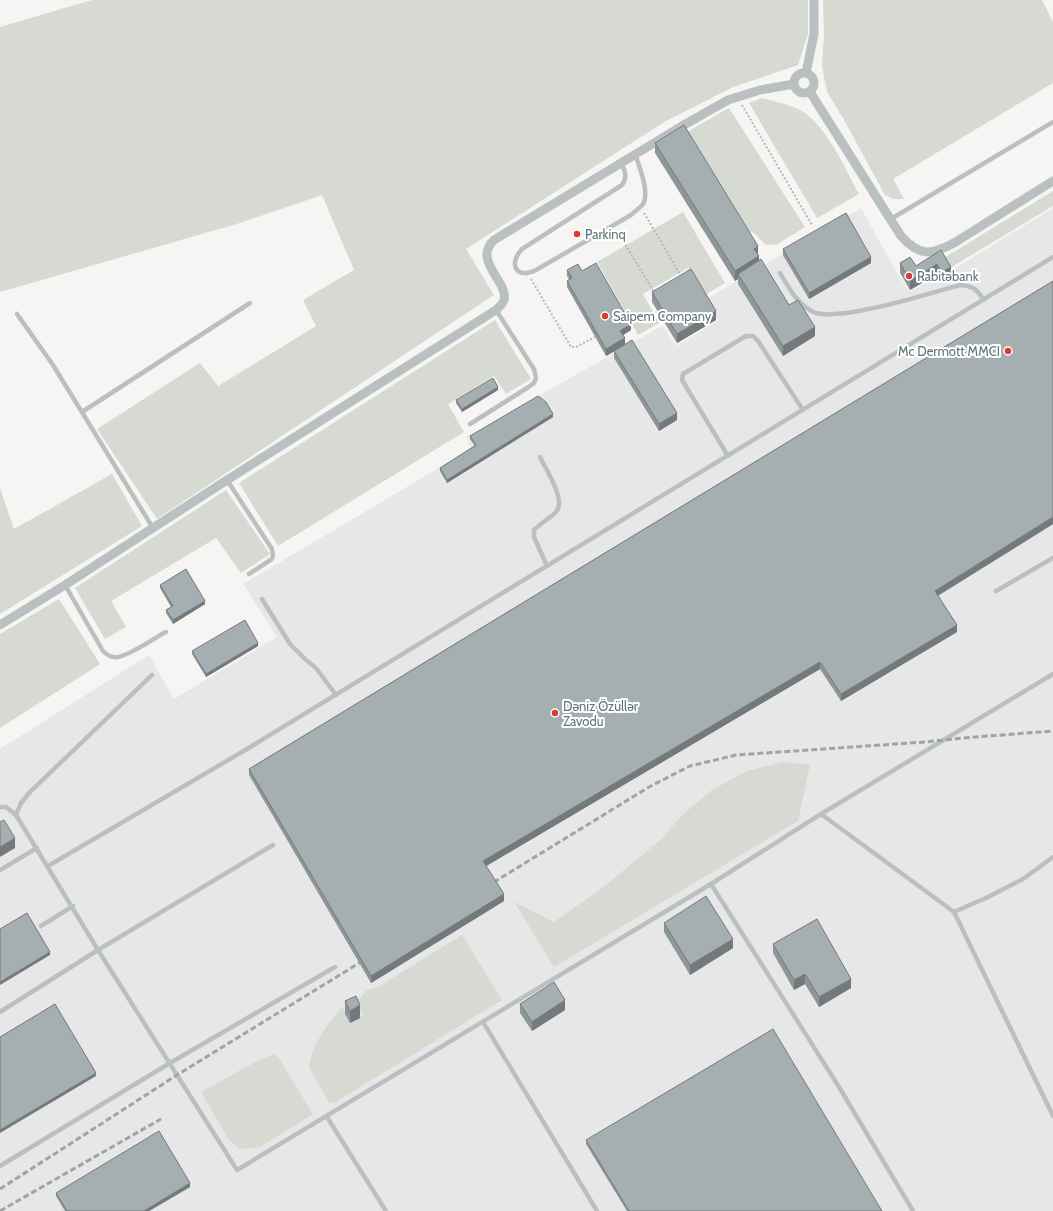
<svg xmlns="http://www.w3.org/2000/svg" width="1053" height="1211" font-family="Cabin,sans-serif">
<rect width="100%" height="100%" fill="#f6f5f3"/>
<path fill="#e6e7e6" d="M861,208L896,271L910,292L937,275L942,283L952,277L949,272L1053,208V1211H0V749L149,655L174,699L277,637L243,584L471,449L466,437L662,326L677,346L719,320L705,300Z"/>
<g fill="#d6dad2">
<path d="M92,0H808V34L798,65L733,87L666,121L466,249L494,295L157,519L97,429L200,363L218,386L316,326L303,300L354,270L322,195L240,223L0,292V27Z"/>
<path d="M823,0H1042L1053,22V83L893,179L904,199H893L885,195L843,118L827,92L822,66L824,35Z"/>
<path d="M762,98C778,102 799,106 811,118C832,138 845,168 859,194L817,218L749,103Z"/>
<path d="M729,108L805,227L778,244L766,245L754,233L747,231L687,132Z"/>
<path d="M1053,191V206L950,268L944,258Z"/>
<path d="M683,212L725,283L705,295L688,268L643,294L659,323L638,335L597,262Z"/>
<path d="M495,320L531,379L506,394L494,376L448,404L464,432L278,546L239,483Z"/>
<path d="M112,474L142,526L0,614V488L14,529Z"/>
<path d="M226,490L270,554L241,573L216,538L111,601L126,627L105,639L75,588Z"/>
<path d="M59,599L100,664L0,728V634Z"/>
<path d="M784,762L810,765L798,821L554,967L514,902L554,922L601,889L663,838L680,817L712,790L747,771Z"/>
<path d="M462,935L502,1000L334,1103L329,1102L309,1067C312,1045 327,1024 342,1007L350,1023L363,1016L357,1001L367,990L378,987Z"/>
<path d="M274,1054L280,1060L313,1114L260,1147L240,1149L229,1140L201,1092L255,1062Z"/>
</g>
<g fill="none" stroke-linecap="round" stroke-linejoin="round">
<g stroke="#b5b9bb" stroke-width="2" stroke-dasharray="2 2" stroke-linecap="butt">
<path d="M742,105L812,225"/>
<path d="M644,213L681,276"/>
<path d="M617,231L654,292"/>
<path d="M531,279L571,347H576L595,337"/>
</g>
<g stroke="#bac0c2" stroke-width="4.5">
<path d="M621,163C625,171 628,177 622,185L522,249C508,264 516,280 536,270L631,215C635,211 640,208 643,204C650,192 639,166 635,154"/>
<path d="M891,219L1053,122"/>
<path d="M780,273C789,288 798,306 816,313C826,316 836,314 847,313C885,307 922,296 960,285C974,286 976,289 984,300"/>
<path d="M17,314L53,365L153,528"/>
<path d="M82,412L250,303"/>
<path d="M470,424L527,388L534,383L536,378L534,369L496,310"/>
<path d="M728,456L682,380L683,374L746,336H753L758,341L803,410"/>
<path d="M540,457C545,468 567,501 556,512C550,518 541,523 534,530V537L547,566"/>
<path d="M227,480L272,549L273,555L272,559L249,574"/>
<path d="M65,585L103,651C107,655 112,658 118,657C131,655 154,638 166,632"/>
<path d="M996,591L1053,558"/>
<path d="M262,599L290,644L306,660L316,668L336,695"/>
<path d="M0,807H6L16,815L98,950L237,1170L711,884L821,814L1053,674"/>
<path d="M821,814L954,912L988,897L1023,879L1053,857"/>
<path d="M16,815L21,803L30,792L152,675"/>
<path d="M48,866L247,749L1053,257"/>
<path d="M0,870L37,848"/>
<path d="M711,884L839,1087L913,1211"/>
<path d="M954,912L1053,1116"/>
<path d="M41,926L73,906"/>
<path d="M0,1012L98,950L273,845"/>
<path d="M483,1022L597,1211"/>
<path d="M327,1117L386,1211"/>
<path d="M0,1166L170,1063L335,967"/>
</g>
<g stroke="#bac0c2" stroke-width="9">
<circle cx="804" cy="83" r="10"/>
<path d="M806,73L814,34V0"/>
<path d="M810,92L901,236C920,257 931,255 954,243L1053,181"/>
<path d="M0,625L65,585L227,480L496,310C499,307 503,304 504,300C509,282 472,261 494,240L682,126L728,100L760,90L794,84"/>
</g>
<g stroke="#9da5a8" stroke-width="3" stroke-dasharray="6 3" stroke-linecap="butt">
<path d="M486,887L649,787L690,766L736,755L925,742L963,738L1053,731"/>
<path d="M0,1189L177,1075L369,957"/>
<path d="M0,1211L161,1119"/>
</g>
</g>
<g fill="#8e9698">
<path d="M655,143L758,256L759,261L789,305L815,336L783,356L738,284V279L735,281L655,153Z"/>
<path d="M783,249L871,263L809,299L783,255Z"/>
<path d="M941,250L951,276L942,282L937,274L910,290L900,273V263L916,266Z"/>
<path d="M567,270L582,271L631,330L623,335L625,345L677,420L659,431L614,358V351L622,347L606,356L567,287V281L569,279L567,276Z"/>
<path d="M1053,281V524L938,596L957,632L841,701L820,669L486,866L504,901L371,983L249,775V769Z"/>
<path d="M652,292L716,320L677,343L652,302Z"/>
<path d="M498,390L462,412L456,403V400Z"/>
<path d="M553,417L447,483L440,471V468L475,446L470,439V436Z"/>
<path d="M160,585L205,604L173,624L166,613V610L171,607L160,588Z"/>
<path d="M258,646L206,677L192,654V651Z"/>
<path d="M664,923L733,948L690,975L664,932Z"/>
<path d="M773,944L851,988L819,1007L805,984L794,990L773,953Z"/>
<path d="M345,1001L360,1018L350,1023L345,1014Z"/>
<path d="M520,1004L565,1010L532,1031L520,1013Z"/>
<path d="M586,1140L882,1211H627L586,1144Z"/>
<path d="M190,1187L149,1211H65L56,1196V1193Z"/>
</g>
<g fill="#747a7c">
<path d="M758,246V256L754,249Z"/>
<path d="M759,256V266L738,274V279L735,281V271Z"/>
<path d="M871,257V263L809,299V293Z"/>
<path d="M937,264V274L910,290V281Z"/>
<path d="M951,267V276L942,282V272Z"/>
<path d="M716,311V320L677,343V334Z"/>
<path d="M631,324V330L620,337V331Z"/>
<path d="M815,327V336L783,356V346Z"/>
<path d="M625,338V345L606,356V349Z"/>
<path d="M498,387V390L462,412V409Z"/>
<path d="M677,413V420L659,431V424Z"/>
<path d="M553,414V417L447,483V480Z"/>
<path d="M1053,517V524L935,597V591Z"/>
<path d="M205,601V604L173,624V620Z"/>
<path d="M957,625V632L841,701V694Z"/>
<path d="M258,643V646L206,677V674Z"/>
<path d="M820,662V669L483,868V861Z"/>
<path d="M15,838V848L0,857V847Z"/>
<path d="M504,894V901L371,983V976Z"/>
<path d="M733,939V948L690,975V965Z"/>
<path d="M50,952V955L0,985V982Z"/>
<path d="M805,974V984L794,990V980Z"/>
<path d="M851,979V988L819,1007V997Z"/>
<path d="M565,1000V1010L532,1031V1022Z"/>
<path d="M360,1005V1018L350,1023V1011Z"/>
<path d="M96,1073V1076L0,1133V1130Z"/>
<path d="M190,1183V1187L149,1211H144Z"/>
</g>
<g fill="#a5aeb1" stroke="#747a7c">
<path d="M684,125L758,246L754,249L759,256L735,271L655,143Z"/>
<path d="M846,213L871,257L809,293L783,249Z"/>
<path d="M941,250L951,267L942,272L937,264L910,281L900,263L910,257L916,266Z"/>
<path d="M761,259L789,305L798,300L815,327L783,346L738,274Z"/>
<path d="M596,263L631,324L620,331L625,338L606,349L567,281L572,278L567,270L578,264L582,271Z"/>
<path d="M691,269L716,311L677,334L652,292Z"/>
<path d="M1053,281V517L935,591L957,625L841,694L820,662L483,861L504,894L371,976L249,769Z"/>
<path d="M632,340L677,413L659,424L614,351Z"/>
<path d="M493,378L498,387L462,409L456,400Z"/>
<path d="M538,396L546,402L553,414L447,480L440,468L476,445L470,436Z"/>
<path d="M186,569L205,601L173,620L166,610L173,606L160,585Z"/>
<path d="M245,620L258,643L206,674L192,651Z"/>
<path d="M4,820L15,838L0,847V822Z"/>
<path d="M706,896L733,939L690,965L664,923Z"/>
<path d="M27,913L50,952L0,982V929Z"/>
<path d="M817,919L851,979L819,997L805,974L794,980L773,944Z"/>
<path d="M554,982L565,1000L532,1022L520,1004Z"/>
<path d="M356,996L360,1005L350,1011L345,1001Z"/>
<path d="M55,1004L96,1073L0,1130V1037Z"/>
<path d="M773,1029L882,1211H629L586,1140Z"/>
<path d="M159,1131L190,1183L144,1211H67L56,1193Z"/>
</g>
<g fill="#d44134" stroke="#fff" stroke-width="1.5">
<circle cx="577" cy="234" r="4"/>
<circle cx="909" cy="276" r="4"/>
<circle cx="605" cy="316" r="4"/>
<circle cx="1008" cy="351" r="4"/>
<circle cx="555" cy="713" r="4"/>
</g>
<g text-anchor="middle" stroke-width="4" stroke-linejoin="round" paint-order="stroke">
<g font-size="13" fill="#63757b" stroke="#fff" text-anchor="start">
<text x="585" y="239">Parkinq</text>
<text x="917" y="281">Rabitəbank</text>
<text x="613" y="321">Saipem Company</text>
<text x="1000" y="356" text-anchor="end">Mc Dermott MMCI</text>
<text x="563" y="711">Dəniz Özüllər<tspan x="563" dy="15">Zavodu</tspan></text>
</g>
</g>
</svg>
